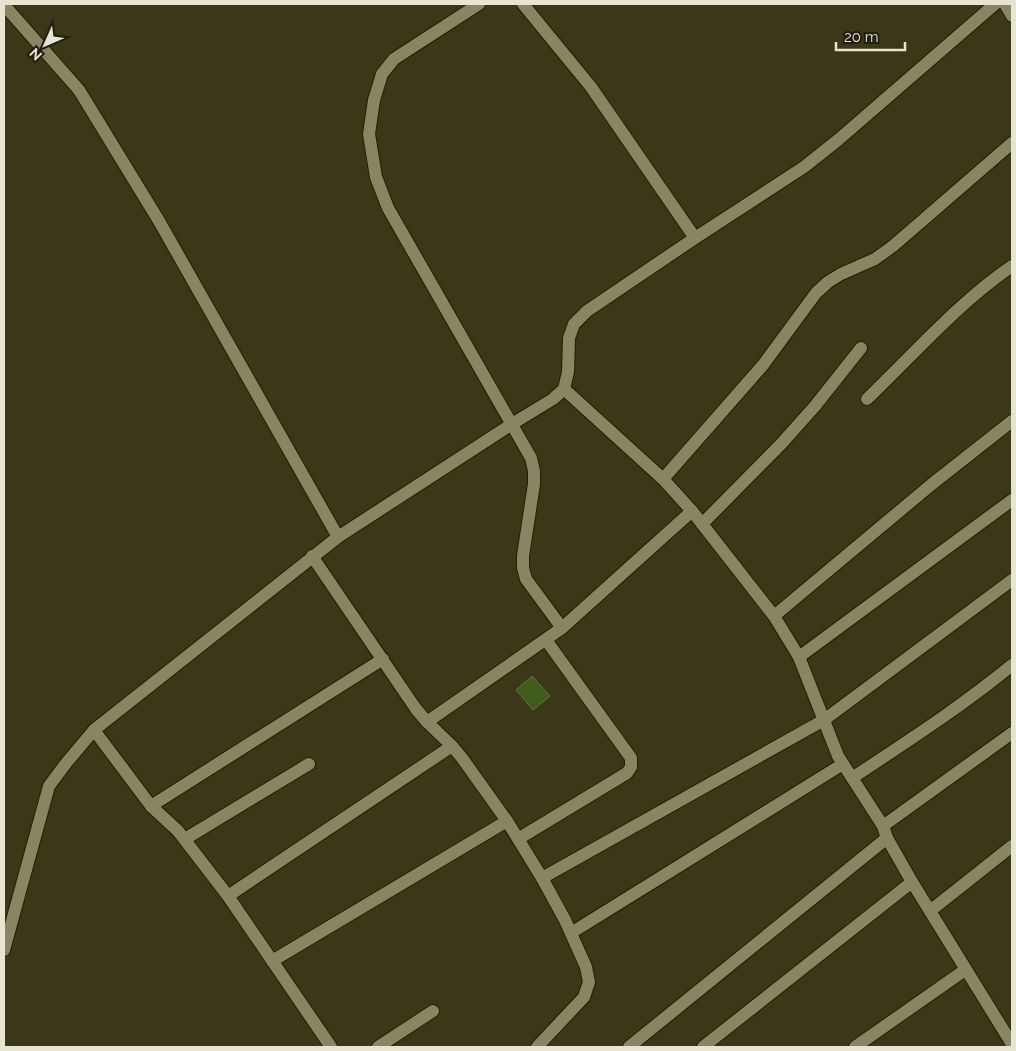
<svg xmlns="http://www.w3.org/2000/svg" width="1016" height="1051" font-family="Raleway,sans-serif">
<rect width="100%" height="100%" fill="#3b3718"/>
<path fill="#405b1c" stroke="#627153" d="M532,676L550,696L533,710L516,690Z"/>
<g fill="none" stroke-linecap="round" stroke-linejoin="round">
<g stroke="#221e00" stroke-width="14">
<g id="minor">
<path d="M479,4L394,59L382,74L374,100L369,134L376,177L388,208L531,458L534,471V484L523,556V568L526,579L562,628"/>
<path d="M523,4L591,87L695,238"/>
<path d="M1005,4L1012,16"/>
<path d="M4,5L79,90L159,221L338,537L94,730L67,762L49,786L4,950"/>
<path d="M564,389L663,479L692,511L774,616L799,657L838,756L883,826L887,838L912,882L1012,1044"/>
<path d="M867,399C914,354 958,303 1012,266"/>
<path d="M663,479L763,365L816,293L828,282L841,274L875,259L893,246L1012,143"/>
<path d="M702,524L782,443L815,406L861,348"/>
<path d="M338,537L512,424L553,399L564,389L568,372L569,338L574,324L587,311L695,238L804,167L838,140L995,4"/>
<path d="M312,556L416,709L427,722L452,746L462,758L507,821L542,878L565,920L586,967L589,982L584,997L537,1047"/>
<path d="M774,616L932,484L1012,421"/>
<path d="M799,657L1012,500"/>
<path d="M427,722L562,628L692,511"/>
<path d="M94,730L151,806L178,831L228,896L331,1047"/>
<path d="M852,778C906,742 961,707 1012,665"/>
<path d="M151,806L383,659"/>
<path d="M883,826L1012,733"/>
<path d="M185,839L309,764"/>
<path d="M518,839L627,773L631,767V758L546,640"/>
<path d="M542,878L824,720L1012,580"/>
<path d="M228,896L452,746"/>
<path d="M930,911L1012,846"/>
<path d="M571,933L843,764"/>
<path d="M272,961L507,821"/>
<path d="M378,1047L433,1011"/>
<path d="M629,1047L887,838"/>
<path d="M703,1047L912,882"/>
<path d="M855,1047L965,970"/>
</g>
</g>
<use href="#minor" stroke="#898564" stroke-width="12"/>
</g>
<rect width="1016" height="1051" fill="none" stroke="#e6e5d3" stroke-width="10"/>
<g transform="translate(45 45) rotate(225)" stroke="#201e11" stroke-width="4" paint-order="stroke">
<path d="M0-4L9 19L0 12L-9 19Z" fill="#e6e5d3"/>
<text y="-8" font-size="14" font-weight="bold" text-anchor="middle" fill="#e6e5d3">N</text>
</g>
<path d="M836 42v8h69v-8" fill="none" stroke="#e6e5d3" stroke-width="2.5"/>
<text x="844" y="42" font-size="15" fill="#e6e5d3" stroke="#201e11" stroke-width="4" paint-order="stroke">20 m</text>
</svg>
